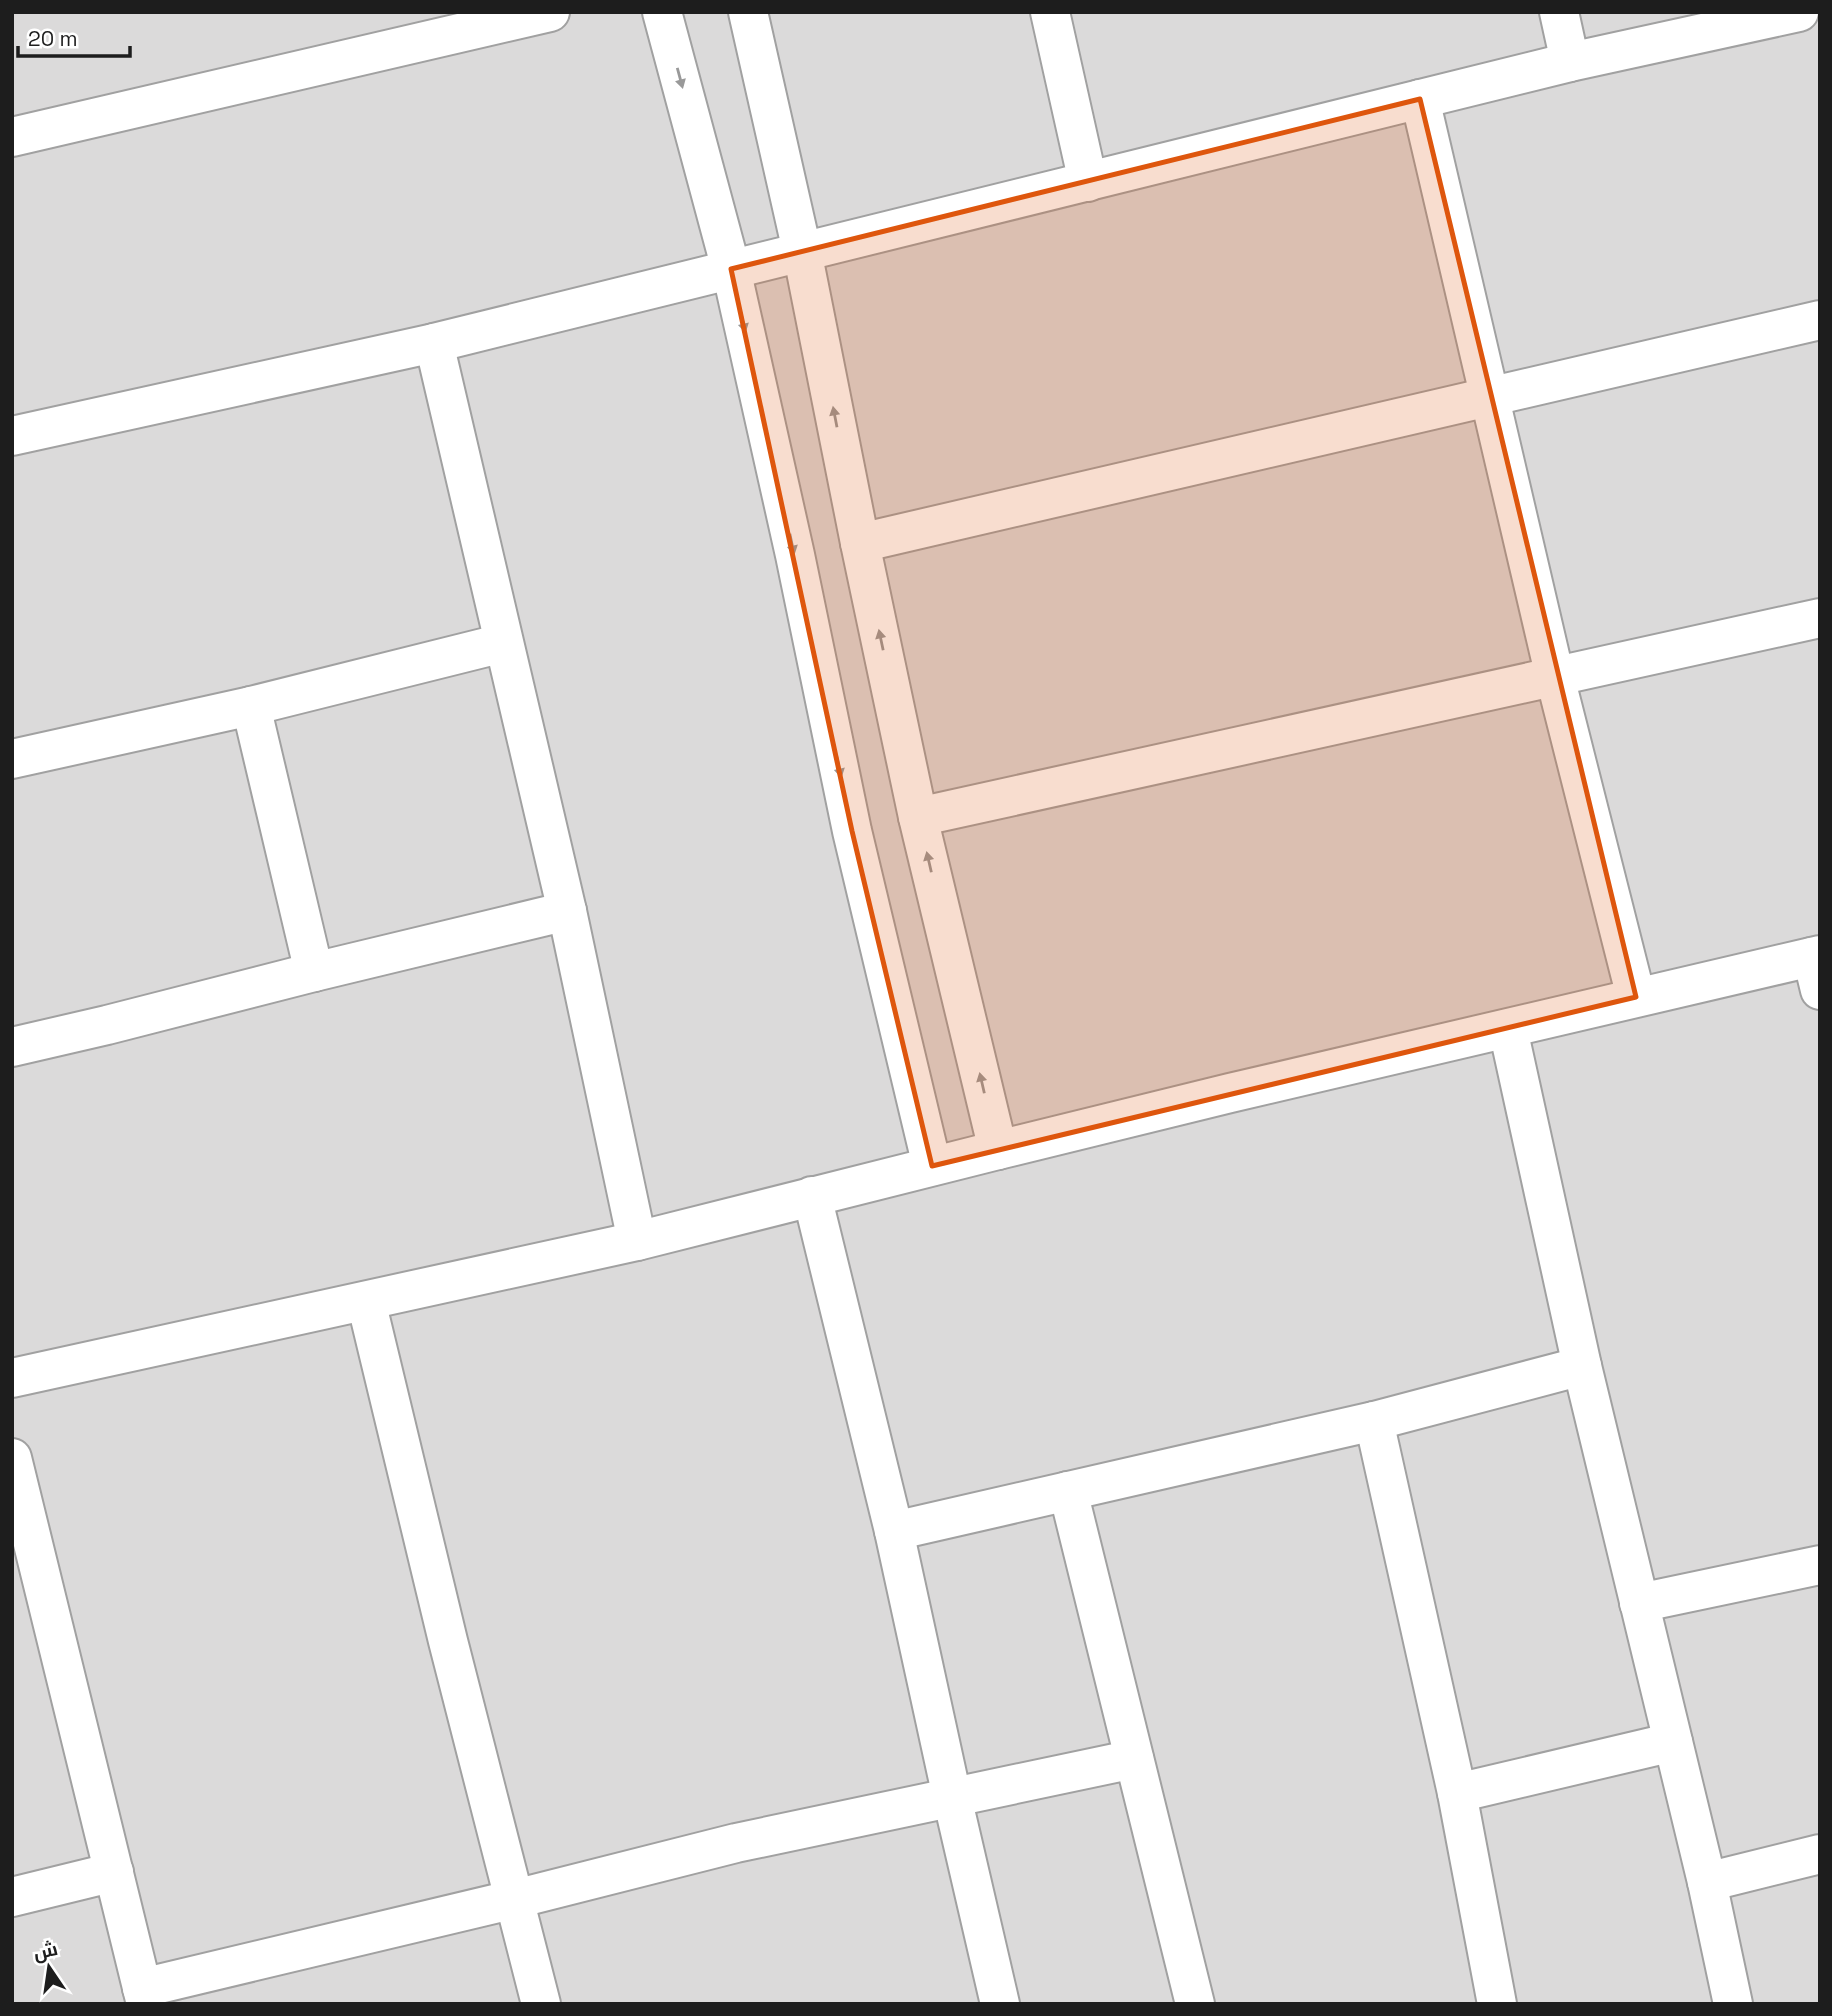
<svg xmlns="http://www.w3.org/2000/svg" width="1832" height="2016" font-family="'Space Grotesk',Cairo,sans-serif">
<rect width="100%" height="100%" fill="#eee9e3"/>
<rect fill="#dbdada" x="12" y="12" width="1808" height="1992"/>
<g fill="none" stroke-linecap="round" stroke-linejoin="round">
<g stroke="#a1a1a1" stroke-width="42">
<g id="minor">
<path d="M1050,12L1088,182"/>
<path d="M1559,12L1570,62"/>
<path d="M1420,99L1555,677L1636,997"/>
<path d="M12,137L550,12"/>
<path d="M434,343L567,911L637,1241"/>
<path d="M12,436L434,343L1570,62L1799,12"/>
<path d="M860,543L1820,320"/>
<path d="M251,706L314,972"/>
<path d="M12,759L251,706L503,643"/>
<path d="M918,817L1820,618"/>
<path d="M1812,957L1820,990"/>
<path d="M1508,1029L1582,1366L1707,1882L1733,2004"/>
<path d="M12,1047L107,1025L314,972L567,911"/>
<path d="M812,1196L894,1531L952,1797L1000,2004"/>
<path d="M366,1301L448,1641L541,2004"/>
<path d="M1374,1421L1457,1793L1497,2004"/>
<path d="M12,1458L146,2004"/>
<path d="M1068,1491L1195,2004"/>
<path d="M894,1531L1374,1421L1582,1366"/>
<path d="M1639,1603L1820,1565"/>
<path d="M1457,1793L1673,1742"/>
<path d="M1707,1882L1820,1854"/>
<path d="M12,1897L114,1872"/>
<path d="M142,1988L515,1899L736,1843L1134,1759"/>
</g>
</g>
<g stroke="#a1a1a1" stroke-width="42">
<g id="tertiary">
<path d="M662,12L731,269L795,555L852,831L932,1166"/>
<path d="M748,12L802,251L860,543L918,817L998,1150"/>
<path d="M12,1378L637,1241L998,1150L1230,1093L1820,955"/>
</g>
</g>
<use href="#minor" stroke="#fff" stroke-width="38"/>
<use href="#tertiary" stroke="#fff" stroke-width="38"/>
</g>
<defs><path id="oneway-solid" d="M-6-.8H1V-3.2L6.5 0L1 3.2V.8H-6Z" transform="scale(1.75)"/></defs>
<g fill="#999">
<use href="#oneway-solid" transform="translate(680 78) rotate(75)"/>
<use href="#oneway-solid" transform="translate(743 322) rotate(77)"/>
<use href="#oneway-solid" transform="translate(835 417) rotate(-101)"/>
<use href="#oneway-solid" transform="translate(792 544) rotate(78)"/>
<use href="#oneway-solid" transform="translate(881 640) rotate(-102)"/>
<use href="#oneway-solid" transform="translate(839 767) rotate(78)"/>
<use href="#oneway-solid" transform="translate(929 862) rotate(-103)"/>
<use href="#oneway-solid" transform="translate(982 1083) rotate(-103)"/>
</g>
<path fill="#de560d" fill-opacity="0.2" stroke="#de560d" stroke-width="5" stroke-linejoin="round" d="M1420,99L1636,997L932,1166L852,831L731,269Z"/>
<rect width="1832" height="2016" fill="none" stroke="#1d1d1d" stroke-width="28"/>
<g transform="translate(49 1967) rotate(347)" stroke="#ffffff" stroke-width="5" paint-order="stroke">
<path d="M0-5L12 26L0 18L-12 26Z" fill="#1d1d1d"/>
<text y="-10" font-size="19" font-weight="bold" text-anchor="middle" fill="#1d1d1d">ش</text>
</g>
<path d="M18 46v10h112v-10" fill="none" stroke="#1d1d1d" stroke-width="3.5"/>
<text x="28" y="46" font-size="21" fill="#1d1d1d" stroke="#ffffff" stroke-width="5" paint-order="stroke">20 m</text>
</svg>
